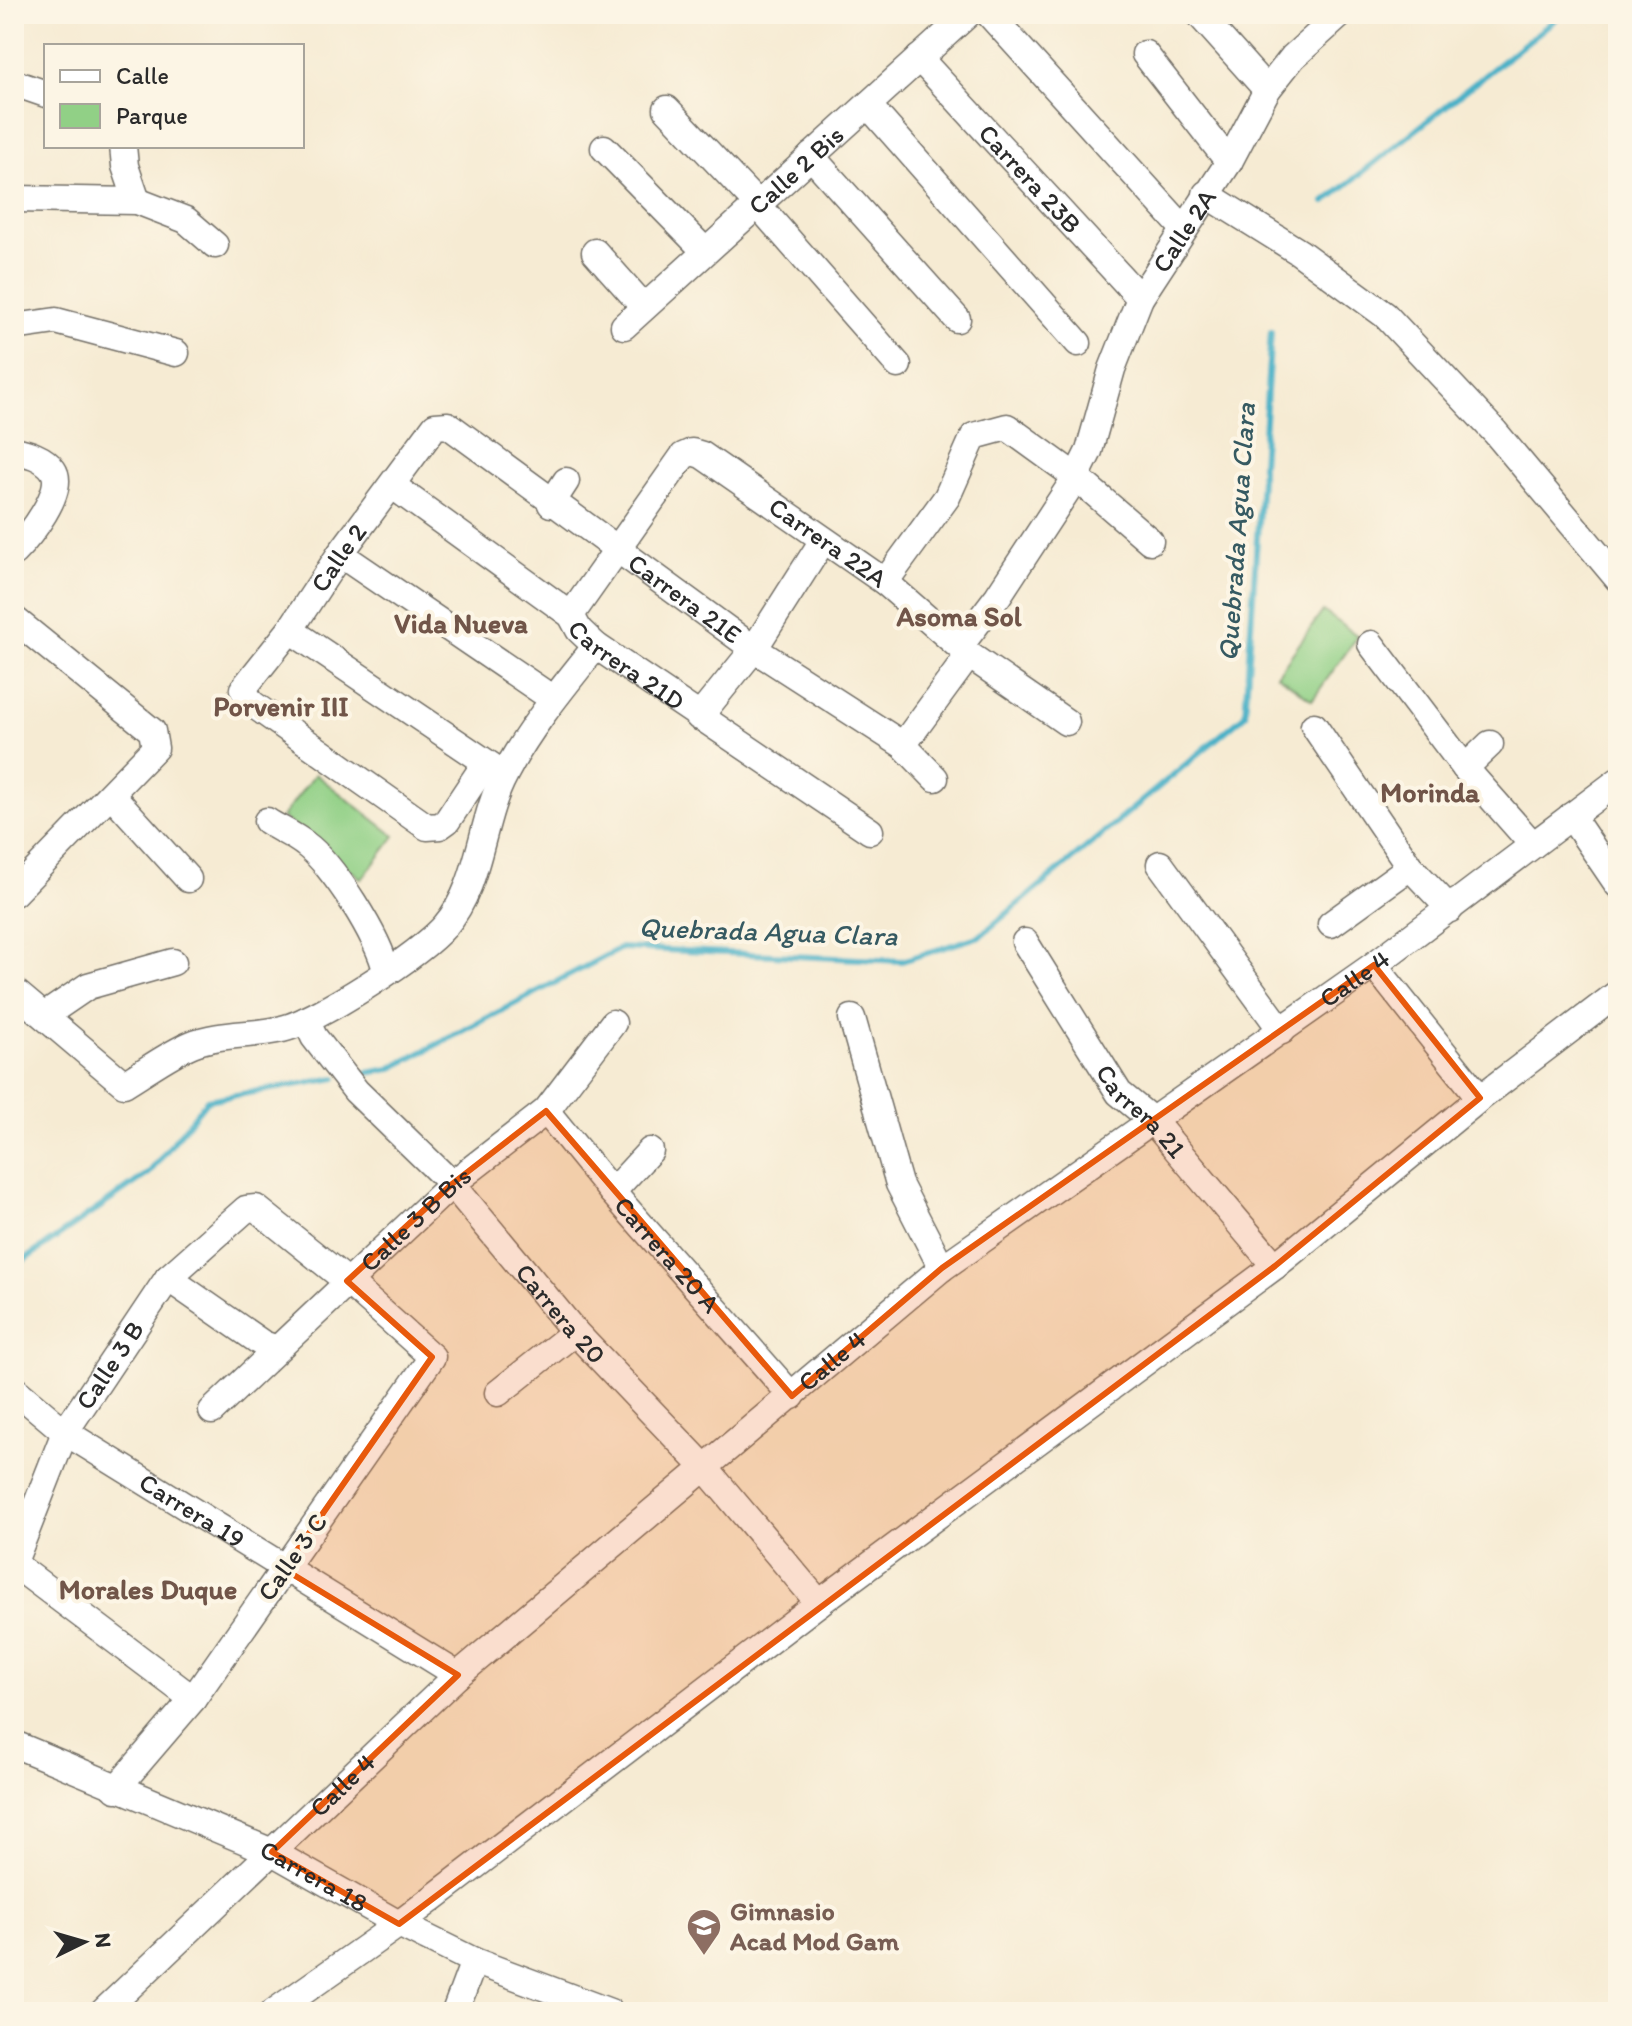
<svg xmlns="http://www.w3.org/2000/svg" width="1632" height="2026" font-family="Itim,sans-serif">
<rect width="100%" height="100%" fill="#fcf5e5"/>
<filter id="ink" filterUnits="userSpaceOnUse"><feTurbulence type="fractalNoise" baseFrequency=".0125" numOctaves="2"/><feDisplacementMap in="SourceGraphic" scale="16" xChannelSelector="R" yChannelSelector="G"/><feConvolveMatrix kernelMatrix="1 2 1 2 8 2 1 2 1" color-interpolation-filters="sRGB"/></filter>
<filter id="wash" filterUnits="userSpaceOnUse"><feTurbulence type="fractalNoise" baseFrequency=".006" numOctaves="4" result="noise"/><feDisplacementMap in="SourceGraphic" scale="32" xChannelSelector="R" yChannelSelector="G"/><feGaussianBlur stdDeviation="1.8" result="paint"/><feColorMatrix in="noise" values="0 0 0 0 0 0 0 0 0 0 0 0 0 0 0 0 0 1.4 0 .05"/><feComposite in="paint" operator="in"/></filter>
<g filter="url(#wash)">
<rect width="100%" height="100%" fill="#f6ebd3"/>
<g fill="#91d086" stroke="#5e7e58" stroke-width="2">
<path d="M1323,611L1358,636L1312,700L1277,675Z"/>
<path d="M315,774L395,836L362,879L282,817Z"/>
</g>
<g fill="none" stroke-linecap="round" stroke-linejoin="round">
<g stroke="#49b1c7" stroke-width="6">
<path d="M1325,202L1562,14"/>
<path d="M355,1075L390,1069L621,948L902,961L980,936L1245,715L1271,332"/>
<path d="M14,1267L149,1173L207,1100L336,1078"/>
</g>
</g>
</g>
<g filter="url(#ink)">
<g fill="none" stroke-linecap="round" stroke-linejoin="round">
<g stroke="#726e66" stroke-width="29">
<g id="minor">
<path d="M989,14L1183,228"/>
<path d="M1199,14L1267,90"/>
<path d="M1145,54L1229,162"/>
<path id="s1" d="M919,58L1140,298"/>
<path d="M14,83L46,94"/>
<path d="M868,105L1078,343"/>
<path d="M667,109L758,205L898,365"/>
<path d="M123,146L125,166L137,201"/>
<path d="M604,148L705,251"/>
<path d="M811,156L957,319"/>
<path d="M1206,194L1299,252L1385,315L1495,432L1618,579"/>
<path d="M14,199L137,201L186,220L215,245"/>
<path d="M595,252L644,307"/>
<path id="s2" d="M624,326L968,14"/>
<path d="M14,327L56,321L176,353"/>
<path d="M14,450C27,453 44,457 53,470C67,490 28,538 14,552"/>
<path id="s3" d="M393,486L571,615L579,630L596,646L870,831"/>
<path d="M551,504L566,481"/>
<path d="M340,554L553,699"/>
<path d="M885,582L947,497L974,436L1007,427L1076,477L1150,541"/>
<path id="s4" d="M571,615L683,456L692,452L702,455L885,582L969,655L1066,722"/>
<path d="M14,619L152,731L155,748L14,893"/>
<path d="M290,630L499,771"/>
<path d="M1371,644L1465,768L1533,845"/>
<path id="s5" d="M960,646L998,596L1076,477L1089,451L1112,369L1140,298L1229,162L1267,90L1293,57L1341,14"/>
<path d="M699,717L754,649L822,542"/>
<path d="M1314,726L1410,867L1450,909"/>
<path d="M903,745L969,655"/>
<path id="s6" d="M485,764L447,821L440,826L427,827L251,703L243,689L290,630L340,554L435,426L448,425L754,649L903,745L935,778"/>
<path d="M1465,768L1490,744"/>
<path d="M111,794L188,879"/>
<path d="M1571,816L1618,885"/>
<path d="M267,821C279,829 294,835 305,844C332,863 380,939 386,971"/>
<path d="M1160,864L1282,1031"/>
<path d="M1331,924L1410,867"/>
<path id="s7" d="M1025,942L1119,1093L1152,1120L1275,1266"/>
<path d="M1374,965L1480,1098"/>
<path d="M14,991L124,1084C146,1071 168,1054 192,1044C219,1033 254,1036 282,1029C318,1021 421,954 445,926C482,883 479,822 505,774C529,728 564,686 596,646"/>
<path d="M44,1016L88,986L173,962"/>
<path d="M852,1018L899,1184L942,1268"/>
<path id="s8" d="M306,1020L314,1037L356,1091L452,1184L575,1332L706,1469L819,1603"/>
<path id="s9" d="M546,1111L612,1192L792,1396"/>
<path d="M612,1192L650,1151"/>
<path d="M168,1278L263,1344L275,1348"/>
<path id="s10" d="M14,1389L65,1432L458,1675"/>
<path d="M498,1393L575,1332"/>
<path id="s11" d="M212,1411L452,1184L546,1111L613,1023"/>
<path id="s12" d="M14,1562L65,1432L168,1278L246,1209L256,1208L347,1281L432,1357L193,1699L116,1789"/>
<path d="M14,1564L193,1699"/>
<path id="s13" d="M14,1744L272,1852L399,1924L474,1961L610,2012"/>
<path id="s14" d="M103,2012L458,1675L942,1268L1374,965L1618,781"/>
<path d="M274,2012L399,1924L819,1603L1275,1266L1480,1098L1618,993"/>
<path d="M455,2012L474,1961"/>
</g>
</g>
<use href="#minor" stroke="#fff" stroke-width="26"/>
</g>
</g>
<path fill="#e8590c" fill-opacity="0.2" stroke="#e8590c" stroke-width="6" stroke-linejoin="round" d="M1374,965L1480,1098L1275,1266L399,1924L272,1852L458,1675L284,1569L432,1357L347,1281L452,1184L546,1111L792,1396L942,1268Z"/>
<defs>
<g id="school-pin" transform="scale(1.8)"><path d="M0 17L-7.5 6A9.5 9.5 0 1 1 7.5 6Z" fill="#8d6e63" stroke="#fcf5e5"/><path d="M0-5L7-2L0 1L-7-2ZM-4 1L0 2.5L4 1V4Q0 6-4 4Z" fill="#fff"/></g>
</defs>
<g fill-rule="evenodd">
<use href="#school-pin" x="704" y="1926"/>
</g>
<g text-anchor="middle" stroke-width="8" stroke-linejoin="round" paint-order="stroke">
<g font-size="26" fill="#2b2b2b" stroke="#fcf5e5">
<text dy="9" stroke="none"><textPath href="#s2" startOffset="232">Calle 2 Bis</textPath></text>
<text dy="9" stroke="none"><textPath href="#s1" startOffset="164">Carrera 23B</textPath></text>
<text dy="9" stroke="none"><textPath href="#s5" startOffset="476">Calle 2A</textPath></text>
<text dy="9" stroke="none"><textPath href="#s4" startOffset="368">Carrera 22A</textPath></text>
<text dy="9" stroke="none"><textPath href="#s6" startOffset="484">Calle 2</textPath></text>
<text dy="9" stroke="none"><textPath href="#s6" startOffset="954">Carrera 21E</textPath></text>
<text dy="9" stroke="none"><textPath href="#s3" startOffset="296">Carrera 21D</textPath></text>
<text dy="9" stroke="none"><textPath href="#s14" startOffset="1626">Calle 4</textPath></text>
<text dy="9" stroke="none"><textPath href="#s7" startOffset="206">Carrera 21</textPath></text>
<text dy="9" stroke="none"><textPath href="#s11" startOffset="280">Calle 3 B Bis</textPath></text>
<text dy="9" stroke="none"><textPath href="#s9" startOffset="188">Carrera 20 A</textPath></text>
<text dy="9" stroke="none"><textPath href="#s8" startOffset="390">Carrera 20</textPath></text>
<text dy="9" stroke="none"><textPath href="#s14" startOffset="978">Calle 4</textPath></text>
<text dy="9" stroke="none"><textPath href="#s12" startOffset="220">Calle 3 B</textPath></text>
<text dy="9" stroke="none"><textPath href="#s10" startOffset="216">Carrera 19</textPath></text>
<text transform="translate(292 1557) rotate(-55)" y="9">Calle 3 C</text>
<text dy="9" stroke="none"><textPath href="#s14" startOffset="330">Calle 4</textPath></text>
<text dy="9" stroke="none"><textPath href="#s13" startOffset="328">Carrera 18</textPath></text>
</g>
<g font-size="26" font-weight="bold" fill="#785e54" stroke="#fcf5e5" text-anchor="start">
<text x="730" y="1920">Gimnasio<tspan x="730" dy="30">Acad Mod Gam</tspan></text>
</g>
<g font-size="28" font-style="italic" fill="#365a62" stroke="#fcf5e5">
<text transform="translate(1236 532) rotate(-86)" y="10">Quebrada Agua Clara</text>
<text transform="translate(768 931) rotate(2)" y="10">Quebrada Agua Clara</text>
</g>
<g font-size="28" font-weight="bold" fill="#715549" stroke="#fcf5e5">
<text x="959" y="626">Asoma Sol</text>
<text x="461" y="633">Vida Nueva</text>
<text x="281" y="716">Porvenir III</text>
<text x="1430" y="802">Morinda</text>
<text x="148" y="1599">Morales Duque</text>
</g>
</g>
<rect width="1632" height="2026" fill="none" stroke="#fcf5e5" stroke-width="48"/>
<rect x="44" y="44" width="260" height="104" fill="#fcf5e5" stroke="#a8a49b" stroke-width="2"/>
<rect x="60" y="70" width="40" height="12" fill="#ffffff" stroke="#a8a49b" stroke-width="2"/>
<text x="116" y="84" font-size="24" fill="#2b2b2b">Calle</text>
<rect x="60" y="104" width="40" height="24" fill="#91d086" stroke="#a8a49b" stroke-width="2"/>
<text x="116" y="124" font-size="24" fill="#2b2b2b">Parque</text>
<g transform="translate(84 1942) rotate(85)" stroke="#fcf5e5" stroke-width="6" paint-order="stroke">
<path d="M0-6L14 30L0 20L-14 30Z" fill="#2b2b2b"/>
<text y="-12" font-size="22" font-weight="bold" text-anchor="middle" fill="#2b2b2b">N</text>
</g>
</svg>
